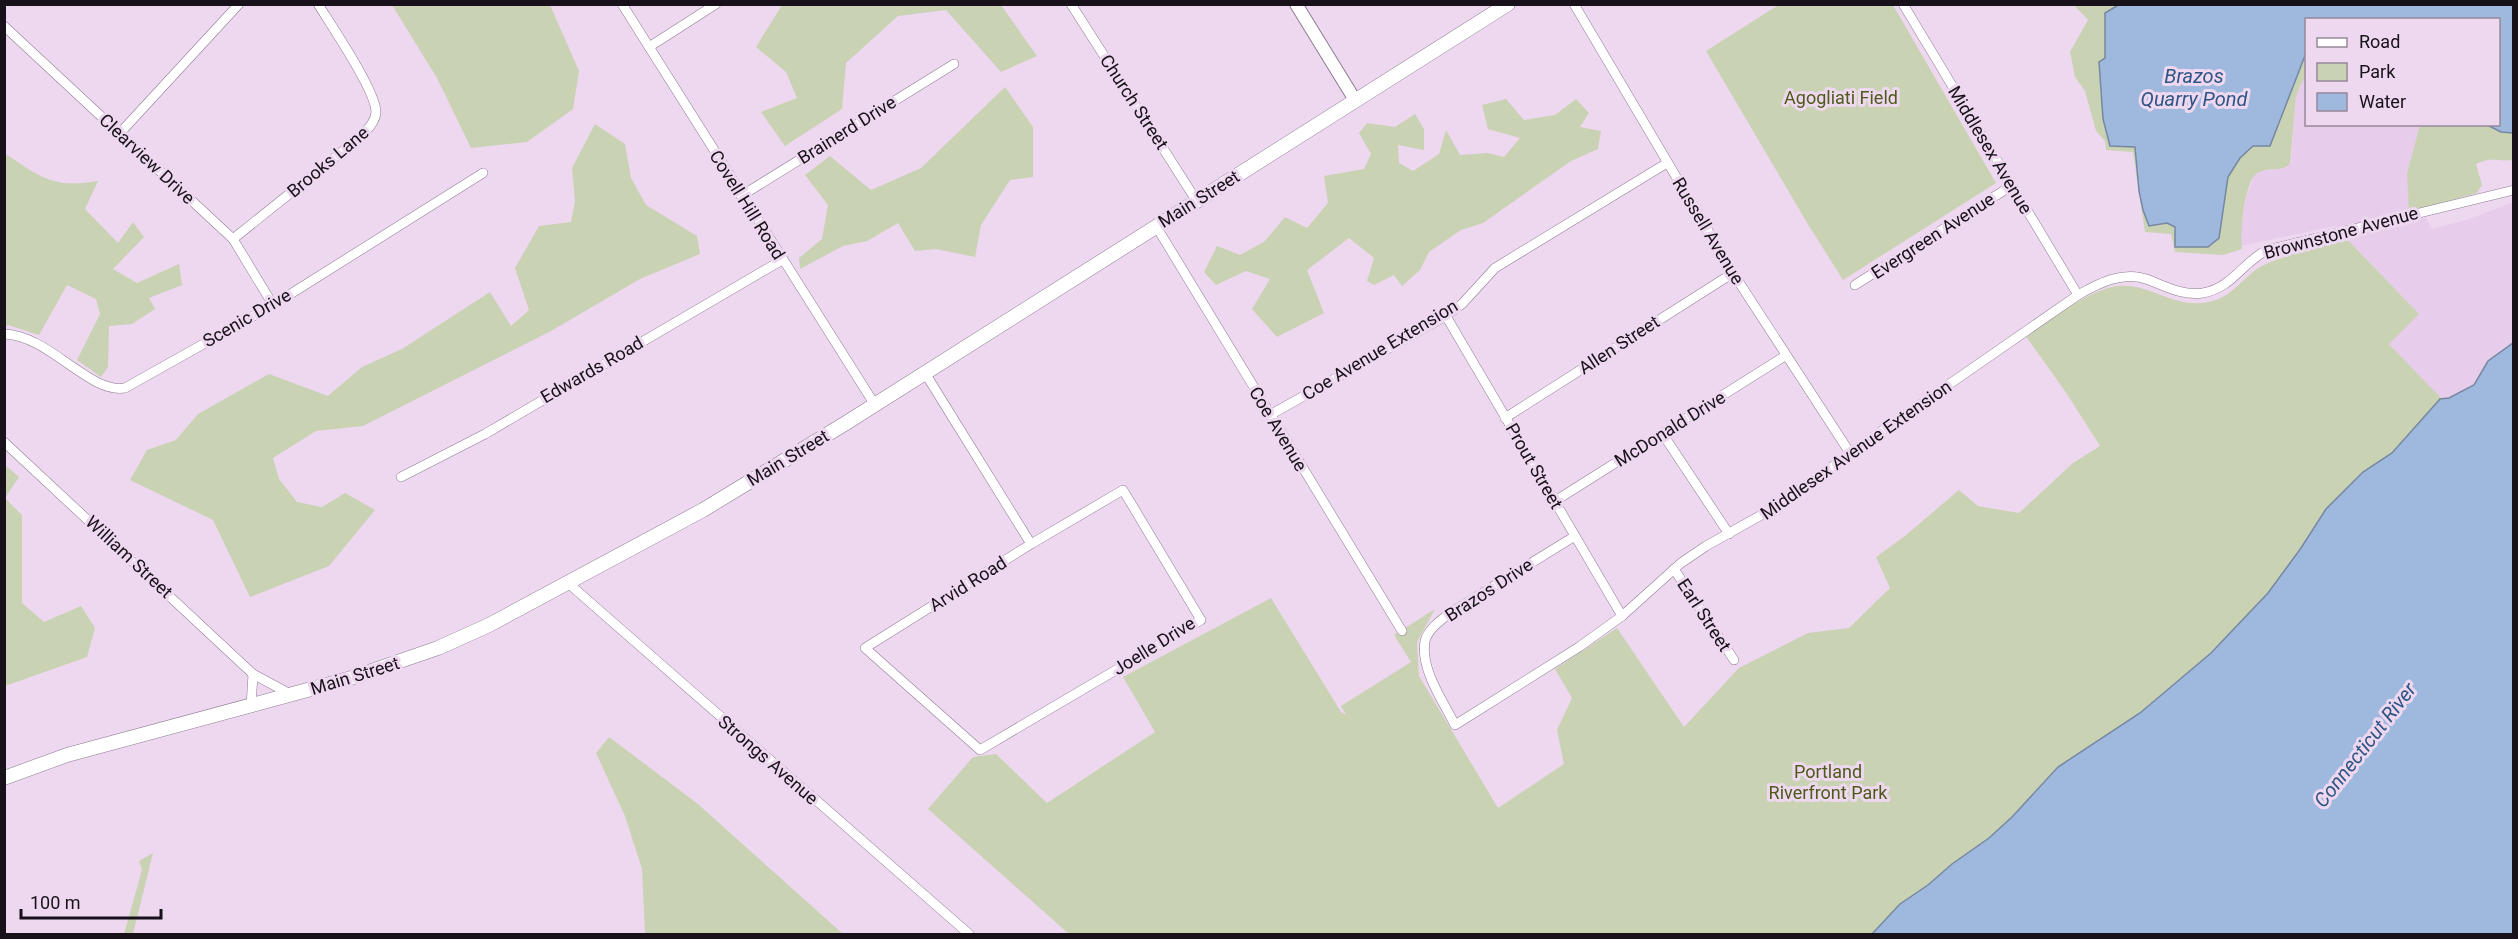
<svg xmlns="http://www.w3.org/2000/svg" width="2518" height="939" font-family="Roboto,sans-serif">
<rect width="100%" height="100%" fill="#edd8f0"/>
<path fill="#e7cceb" d="M2306,76V124L2420,125L2407,173L2411,218H2426L2432,229L2467,220L2513,202V343L2488,361L2474,385L2448,398L2442,399L2388,343L2419,314L2335,226L2241,246L2240,235L2246,198L2255,174L2260,171L2286,168L2291,163L2296,97L2300,86Z"/>
<g fill="#cad2b4">
<path d="M811,4L1001,5L1037,56L1001,72L946,10L898,16L846,63L842,109L785,146L761,112L797,98L786,72L756,47L782,5L808,6Z"/>
<path d="M1780,4L1893,5L1996,183L1843,280L1806,221L1706,51Z"/>
<path d="M2123,4L2513,5V160C2496,162 2493,156 2476,164L2482,185L2477,193L2409,212L2407,173L2420,125L2498,124V20H2306V76L2300,86L2296,97L2290,164C2282,172 2269,167 2259,172C2244,178 2240,234 2242,249L2223,255L2175,252L2171,234L2145,232L2133,152L2106,150L2105,141L2096,131L2085,91L2075,77L2070,52L2088,20L2074,5H2120L2112,9Z"/>
<path d="M392,5H550L579,71L573,109L527,142L471,148L437,78Z"/>
<path d="M1005,87L1033,127V177L1010,180L981,225L975,257L936,249L915,251L898,223L867,241L843,246L800,269L799,258L822,239L828,205L805,175L830,156L871,190L921,168Z"/>
<path d="M1506,99L1524,120L1555,115L1576,99L1589,113L1580,127L1601,131L1598,149L1571,161L1483,223L1461,230L1429,252L1420,270L1402,286L1394,275L1374,285L1367,281L1374,258L1349,238L1307,270L1324,313L1277,337L1252,309L1270,279L1246,271L1216,285L1204,272L1217,246L1240,255L1265,241L1285,217L1307,228L1328,203L1324,176L1364,169L1371,154L1359,133L1367,123L1395,127L1415,114L1424,129V150L1398,145L1399,163L1413,171L1439,154L1446,130L1460,155L1488,153L1504,157L1520,138L1488,129L1482,105Z"/>
<path d="M595,124L625,144L631,178L646,205L697,236L700,254L640,279L551,331L363,426L316,431L273,458L279,479L297,502L322,507L345,493L375,510L329,566L250,597L213,520L130,480L147,450L176,440L198,414L269,374L328,396L362,367L402,349L490,292L511,326L529,310L515,268L539,226L571,222L575,201L572,168Z"/>
<path d="M4,153C41,177 52,189 98,181L85,209L118,243L133,222L144,237L113,269L137,283L179,264L182,285L149,298L155,309L132,324L109,326L108,367L101,377L77,360L100,314L96,299L67,285L39,335L8,325L5,327Z"/>
<path d="M2347,239L2419,314L2389,344L2442,399H2440L2392,453L2363,472L2326,509L2301,548L2268,593L2211,653L2140,713L2058,767L2012,817L1989,838L1952,864L1928,885L1900,904L1872,934H1069L928,809L973,757L996,754L1047,803L1155,732L1123,677L1271,598L1341,712L1346,715L1341,706L1411,662L1394,635L1435,609L1417,642L1419,676L1498,808L1564,764L1557,730L1572,698L1555,669L1617,628L1684,727L1739,668L1808,633L1849,628L1890,588L1876,557L1905,536L1959,490L1978,506L2019,513L2073,463L2100,446L2067,394L2025,335C2046,321 2093,288 2118,286C2153,283 2177,313 2216,300C2236,293 2245,274 2264,265C2289,253 2320,247 2347,239Z"/>
<path d="M4,464L19,477L5,498L22,515V603L44,622L81,606L95,628L87,657L5,686Z"/>
<path d="M609,737L698,804L843,934H645L642,869L625,816L596,753Z"/>
<path d="M153,853L133,934H124L142,870L139,861Z"/>
</g>
<g fill="#9eb9dd" stroke="#7687a2" stroke-width="1.5">
<path d="M2120,4L2513,5V133L2501,132L2487,125L2498,124V20H2306V53L2270,146H2253L2240,158L2228,177L2219,238L2208,247H2175V227L2167,223L2149,226L2143,210L2139,191L2135,147L2110,146L2103,119L2099,62L2105,58V13Z"/>
<path d="M2513,343V934H1872L1900,904L1928,885L1952,864L1989,838L2012,817L2058,767L2140,713L2211,653L2268,593L2301,548L2326,509L2363,472L2392,453L2440,399L2449,398L2474,385L2488,361Z"/>
</g>
<g fill="none" stroke-linecap="round" stroke-linejoin="round">
<g stroke="#8e7b91" stroke-width="10">
<g id="minor">
<path d="M622,4L875,405"/>
<path d="M1071,4L1196,200"/>
<path d="M1574,4L1733,273L1850,453"/>
<path d="M1903,4L2078,295"/>
<path d="M4,26L233,239L273,305"/>
<path d="M649,47L716,4"/>
<path d="M120,133L239,4"/>
<path d="M741,196L954,64"/>
<path d="M1156,226L1402,631"/>
<path d="M233,239L359,138C366,130 375,124 376,112C376,91 331,25 318,4"/>
<path d="M1855,285L2011,186"/>
<path d="M1446,316L1622,616"/>
<path d="M4,334C49,335 89,394 125,388L273,305L483,173"/>
<path d="M925,373L1031,544"/>
<path d="M1270,415L1446,316L1462,304L1495,268L1667,163"/>
<path d="M1505,418L1733,273"/>
<path d="M1662,433L1729,534"/>
<path d="M4,442L253,674L292,695"/>
<path d="M401,477L485,434L782,260"/>
<path d="M1123,490L1201,620L980,750L865,648L1031,544Z"/>
<path d="M1555,501L1785,356"/>
<path d="M1575,536L1450,613C1441,620 1428,629 1425,641C1420,669 1443,701 1455,725L1579,647L1622,616L1681,563L1706,546L1790,499L1850,453L2078,295C2099,283 2124,270 2149,280C2166,287 2184,296 2203,293C2232,288 2243,262 2267,250L2514,190"/>
<path d="M1674,569L1734,660"/>
<path d="M568,583L969,934"/>
<path d="M251,706L253,674"/>
</g>
</g>
<g stroke="#8e7b91" stroke-width="14">
<path id="tertiary" d="M1296,4L1355,100"/>
</g>
<g stroke="#8e7b91" stroke-width="15">
<path id="secondary" d="M4,778L67,755L348,679L438,648L489,625L703,510L846,423L1508,4"/>
</g>
<use href="#minor" stroke="#fff" stroke-width="9"/>
<use href="#tertiary" stroke="#fff" stroke-width="12"/>
<use href="#secondary" stroke="#fff" stroke-width="14"/>
</g>
<g text-anchor="middle" stroke-width="6" stroke-linejoin="round" paint-order="stroke">
<g font-size="18" fill="#4f5a19" stroke="#edd8f0">
<text x="1841" y="104">Agogliati Field</text>
<text x="1828" y="778">Portland<tspan x="1828" dy="21">Riverfront Park</tspan></text>
</g>
<g font-size="18" fill="#181119" stroke="#edd8f0">
<text transform="translate(1134 102) rotate(57)" y="6">Church Street</text>
<text transform="translate(847 130) rotate(-32)" y="6">Brainerd Drive</text>
<text transform="translate(1990 150) rotate(59)" y="6">Middlesex Avenue</text>
<text transform="translate(147 159) rotate(43)" y="6">Clearview Drive</text>
<text transform="translate(328 162) rotate(-40)" y="6">Brooks Lane</text>
<text transform="translate(1199 199) rotate(-32)" y="6">Main Street</text>
<text transform="translate(747 205) rotate(58)" y="6">Covell Hill Road</text>
<text transform="translate(1708 231) rotate(59)" y="6">Russell Avenue</text>
<text transform="translate(2341 233) rotate(-15)" y="6">Brownstone Avenue</text>
<text transform="translate(1933 236) rotate(-33)" y="6">Evergreen Avenue</text>
<text transform="translate(247 318) rotate(-30)" y="6">Scenic Drive</text>
<text transform="translate(1619 345) rotate(-33)" y="6">Allen Street</text>
<text transform="translate(1380 350) rotate(-31)" y="6">Coe Avenue Extension</text>
<text transform="translate(592 370) rotate(-30)" y="6">Edwards Road</text>
<text transform="translate(1278 429) rotate(59)" y="6">Coe Avenue</text>
<text transform="translate(1670 429) rotate(-32)" y="6">McDonald Drive</text>
<text transform="translate(1856 450) rotate(-35)" y="6">Middlesex Avenue Extension</text>
<text transform="translate(788 458) rotate(-31)" y="6">Main Street</text>
<text transform="translate(1534 466) rotate(60)" y="6">Prout Street</text>
<text transform="translate(129 557) rotate(43)" y="6">William Street</text>
<text transform="translate(968 584) rotate(-32)" y="6">Arvid Road</text>
<text transform="translate(1489 590) rotate(-33)" y="6">Brazos Drive</text>
<text transform="translate(1704 615) rotate(57)" y="6">Earl Street</text>
<text transform="translate(1154 646) rotate(-32)" y="6">Joelle Drive</text>
<text transform="translate(355 676) rotate(-17)" y="6">Main Street</text>
<text transform="translate(768 760) rotate(41)" y="6">Strongs Avenue</text>
</g>
<g font-size="20" font-style="italic" fill="#2f5585" stroke="#edd8f0">
<text x="2194" y="83">Brazos<tspan x="2194" dy="23">Quarry Pond</tspan></text>
<text transform="translate(2365 745) rotate(-52)" y="7">Connecticut River</text>
</g>
</g>
<rect width="2518" height="939" fill="none" stroke="#181119" stroke-width="12"/>
<rect x="2305" y="18" width="195" height="108" fill="#edd8f0" stroke="#98889a" stroke-width="1.5"/>
<rect x="2317" y="38" width="30" height="9" fill="#ffffff" stroke="#98889a" stroke-width="1.5"/>
<text x="2359" y="48" font-size="18" fill="#181119">Road</text>
<rect x="2317" y="63" width="30" height="18" fill="#cad2b4" stroke="#98889a" stroke-width="1.5"/>
<text x="2359" y="78" font-size="18" fill="#181119">Park</text>
<rect x="2317" y="93" width="30" height="18" fill="#9eb9dd" stroke="#98889a" stroke-width="1.5"/>
<text x="2359" y="108" font-size="18" fill="#181119">Water</text>
<path d="M21 909v9h140v-9" fill="none" stroke="#181119" stroke-width="3"/>
<text x="30" y="909" font-size="18" fill="#181119" stroke="#edd8f0" stroke-width="4.5" paint-order="stroke">100 m</text>
</svg>
